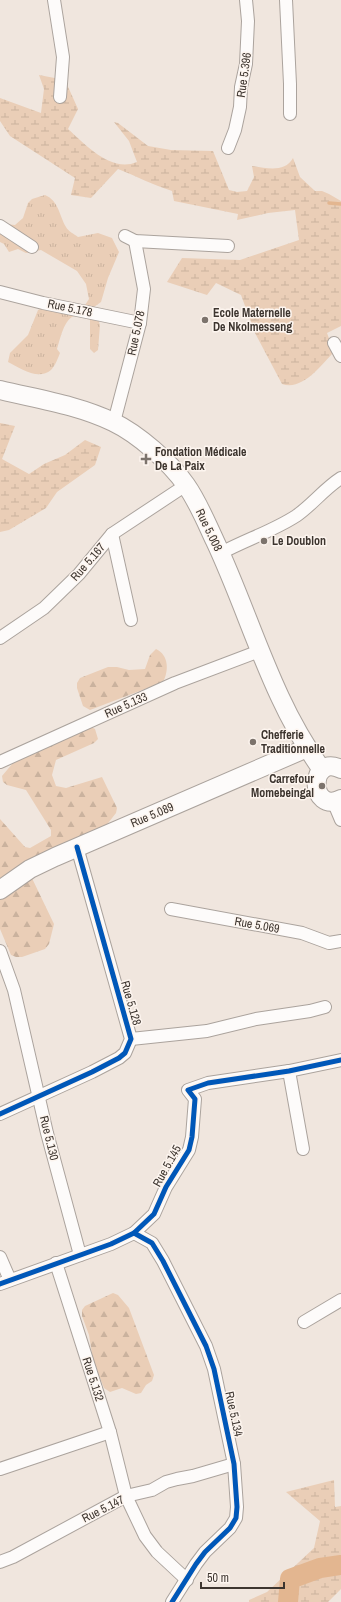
<svg xmlns="http://www.w3.org/2000/svg" width="341" height="1602" font-family="'Archivo Narrow',sans-serif">
<defs>
<pattern id="grass-tufts" width="24" height="20" patternUnits="userSpaceOnUse"><rect width="24" height="20" fill="#eaceb7"/><path d="M3 7l-1-3M5 7V3M7 7l1-3M15 17l-1-3M17 17v-4M19 17l1-3" fill="none" stroke="#cab29e"/></pattern>
<pattern id="forest-firs" width="22" height="20" patternUnits="userSpaceOnUse"><rect width="22" height="20" fill="#eaceb7"/><path d="M5 1l3.5 6h-7zM16 11l3.5 6h-7z" fill="#cab29e"/></pattern>
<pattern id="wetland-marsh" width="20" height="14" patternUnits="userSpaceOnUse"><rect width="20" height="14" fill="#eaceb7"/><path d="M1 5h8M5 5V1M11 12h8M15 12V8" fill="none" stroke="#cab29e"/></pattern>
</defs>
<rect width="100%" height="100%" fill="#f0e6de"/>
<path fill="url(#grass-tufts)" d="M45,195C59,201 59,215 66,227C68,231 74,234 78,237L98,233L112,238L119,252L108,278L101,302L94,307L100,325L98,350L94,353L90,349V318C85,318 79,316 75,316C64,318 60,340 57,349L60,353C58,358 55,366 51,370C38,381 20,368 8,362L10,353L28,335L38,310L53,305L83,308L89,299L86,284L77,271L41,250L26,253L18,249L9,252L4,244L0,242V222L5,224L15,225L23,218L28,203L32,199Z"/>
<g fill="url(#forest-firs)">
<path d="M156,649C169,655 169,671 163,682L90,710L83,706L77,688V683L80,678L108,667H117L129,670L145,669L150,655Z"/>
<path d="M91,727L95,729L98,739L94,743L56,760L52,775L56,786L66,788L102,777L117,808L116,813L105,827L29,872L54,924L49,944L45,949L22,957H16L11,955L0,929V819L25,847L30,848L51,836V830L26,790L7,785L3,782L2,776L18,757Z"/>
<path d="M113,1293L118,1295L129,1308L154,1375L152,1381L146,1385L141,1393L136,1394L122,1388L110,1392L104,1388L93,1360L89,1335L82,1316V1310L85,1306Z"/>
</g>
<g fill="url(#wetland-marsh)">
<path d="M39,75L65,80L78,109L68,129C86,145 111,173 137,162L129,141L114,122L118,123L148,146L171,150L213,151L229,190L237,192L247,191L254,177L252,166C266,168 285,173 293,158L300,177L315,191H322L329,194L341,201V326L327,333L334,352C321,365 303,391 282,384L255,333L241,295L216,283L207,295L167,282L182,258L240,260L299,240L295,210L268,213L237,220L238,214L174,201L172,191C153,185 136,176 118,169L91,198L71,195L75,178L10,136L0,121V98L41,113L44,89Z"/>
<path d="M0,423L15,426L2,459L29,474L44,464L65,455L85,440L101,447L95,465L57,492L46,508L9,530L0,532Z"/>
<path d="M334,1480L335,1507L341,1506V1589L328,1602H249V1600L267,1592L314,1548L320,1521L286,1492Z"/>
</g>
<g fill="none" stroke-linecap="round" stroke-linejoin="round">
<path stroke="#e3b690" stroke-width="3.5" d="M329,203L341,204"/>
<path stroke="#e3b690" stroke-width="20" d="M288,1602L290,1579L320,1568L341,1565"/>
<g stroke="#aba39d" stroke-width="14">
<g id="street">
<path d="M54,0L63,57L60,97"/>
<path d="M286,0L290,84V114"/>
<path d="M228,148L235,130L240,107L241,87L246,64L248,21L246,0"/>
<path d="M0,226L32,247"/>
<path d="M125,236L135,241L228,246"/>
<path d="M0,292L43,303L140,323"/>
<path d="M334,343L341,356"/>
<path d="M114,422L140,323L144,289L135,241"/>
<path d="M112,534L131,620"/>
<path d="M221,553C245,540 273,531 296,516C312,505 324,489 341,478"/>
<path d="M0,638L44,608L79,574L112,534L180,489"/>
<path d="M0,762L175,683L254,653"/>
<path d="M333,801L341,820"/>
<path d="M171,909L302,933L329,943L341,941"/>
<path d="M0,951L14,990L47,1133L80,1255"/>
<path d="M131,1039L207,1031L256,1019L310,1011L325,1007"/>
<path d="M289,1071L303,1149"/>
<path d="M0,1114L92,1072L119,1058L125,1053L131,1039L77,847"/>
<path d="M134,1233L152,1243L163,1261L206,1346L214,1369L234,1464L237,1507L236,1518L230,1528L205,1552L196,1564L172,1602"/>
<path d="M0,1257L10,1280"/>
<path d="M56,1263L110,1432L126,1496L145,1536L157,1552L187,1580"/>
<path d="M0,1284L111,1244L134,1233L154,1214L166,1187L189,1150L192,1137L195,1099L188,1090L208,1083L289,1071L341,1060"/>
<path d="M304,1322L341,1300"/>
<path d="M0,1469L110,1432"/>
<path d="M0,1562L13,1557L126,1496L152,1490L166,1482L177,1479L193,1476L234,1464"/>
</g>
</g>
<g stroke="#aba39d" stroke-width="20">
<g id="secondary">
<path d="M0,390C37,399 78,405 113,422C138,434 170,462 186,485C198,502 206,522 215,541C239,592 256,646 280,697C292,723 306,747 322,770"/>
<path d="M341,769C308,753 309,815 341,799"/>
<path d="M0,890L30,869L55,857L307,748"/>
</g>
</g>
<use href="#street" stroke="#fdfbfa" stroke-width="12"/>
<use href="#secondary" stroke="#fdfbfa" stroke-width="18"/>
<g stroke="#fdf5ef" stroke-width="8">
<g id="cycleway">
<path d="M0,1114L92,1072L119,1058L125,1053L131,1039L77,847"/>
<path d="M134,1233L152,1243L163,1261L206,1346L214,1369L234,1464L237,1507L236,1518L230,1528L205,1552L196,1564L172,1602"/>
<path d="M0,1284L111,1244L134,1233L154,1214L166,1187L189,1150L192,1137L195,1099L188,1090L208,1083L289,1071L341,1060"/>
</g>
</g>
<use href="#cycleway" stroke="#0057b8" stroke-width="5"/>
</g>
<g fill="#7c736c" stroke="#fdf5ef" stroke-width="1.5">
<circle cx="205" cy="320" r="4"/>
<path d="M144 453h4v4h4v4h-4v4h-4v-4h-4v-4h4z"/>
<circle cx="264" cy="541" r="4"/>
<circle cx="253" cy="742" r="4"/>
<circle cx="322" cy="786" r="4"/>
</g>
<g text-anchor="middle" stroke-width="3" stroke-linejoin="round" paint-order="stroke">
<g font-size="12" fill="#3d352f" stroke="#fdf5ef">
<text transform="translate(244 75) rotate(-82)" y="4">Rue 5.396</text>
<text transform="translate(70 308) rotate(12)" y="4">Rue 5.178</text>
<text transform="translate(136 333) rotate(-78)" y="4">Rue 5.078</text>
<text transform="translate(209 530) rotate(64)" y="4">Rue 5.008</text>
<text transform="translate(88 562) rotate(-49)" y="4">Rue 5.167</text>
<text transform="translate(126 705) rotate(-24)" y="4">Rue 5.133</text>
<text transform="translate(152 815) rotate(-23)" y="4">Rue 5.089</text>
<text transform="translate(257 925) rotate(10)" y="4">Rue 5.069</text>
<text transform="translate(131 1003) rotate(74)" y="4">Rue 5.128</text>
<text transform="translate(49 1138) rotate(76)" y="4">Rue 5.130</text>
<text transform="translate(167 1166) rotate(-61)" y="4">Rue 5.145</text>
<text transform="translate(93 1379) rotate(72)" y="4">Rue 5.132</text>
<text transform="translate(234 1414) rotate(78)" y="4">Rue 5.134</text>
<text transform="translate(103 1509) rotate(-27)" y="4">Rue 5.147</text>
</g>
<g font-size="12" font-weight="bold" fill="#3d352f" stroke="#fdf5ef" text-anchor="start">
<text x="213" y="317">Ecole Maternelle<tspan x="213" dy="14">De Nkolmesseng</tspan></text>
<text x="155" y="456">Fondation Médicale<tspan x="155" dy="14">De La Paix</tspan></text>
<text x="272" y="545">Le Doublon</text>
<text x="261" y="739">Chefferie<tspan x="261" dy="14">Traditionnelle</tspan></text>
<text x="314" y="783" text-anchor="end">Carrefour<tspan x="314" dy="14">Momebeingal</tspan></text>
</g>
</g>
<path d="M201 1582v6h83v-6" fill="none" stroke="#3d352f" stroke-width="2"/>
<text x="207" y="1582" font-size="12" fill="#3d352f" stroke="#fdf5ef" stroke-width="3" paint-order="stroke">50 m</text>
</svg>
